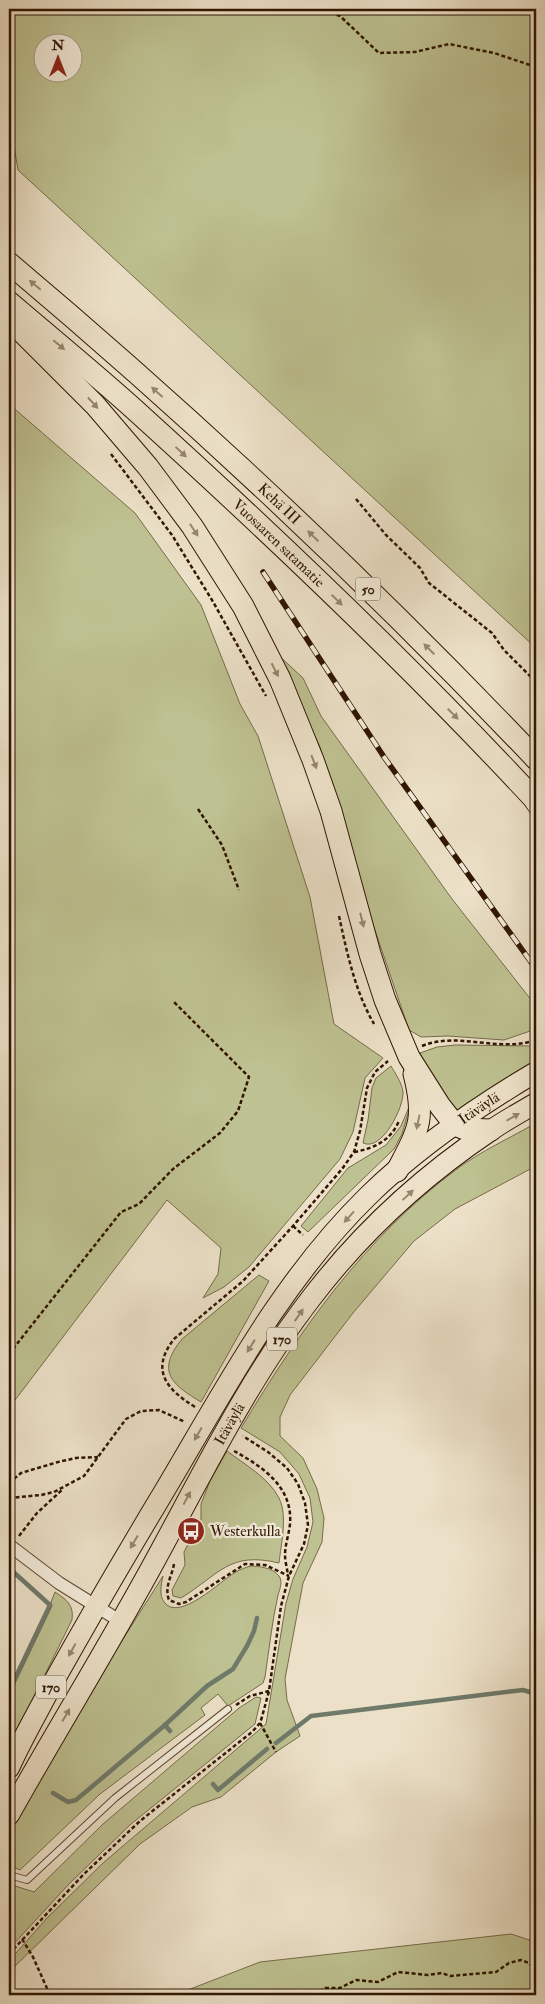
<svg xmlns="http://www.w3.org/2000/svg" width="545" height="2004" font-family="'IM FELL Double Pica',serif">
<rect width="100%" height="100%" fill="#ece1c8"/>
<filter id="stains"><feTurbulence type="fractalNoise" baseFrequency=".004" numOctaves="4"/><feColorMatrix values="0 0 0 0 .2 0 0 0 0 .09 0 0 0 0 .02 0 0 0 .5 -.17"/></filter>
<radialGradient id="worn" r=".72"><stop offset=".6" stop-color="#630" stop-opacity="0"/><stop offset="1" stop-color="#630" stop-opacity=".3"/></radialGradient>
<g fill="#bec191" stroke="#776b48" fill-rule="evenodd">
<path d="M9,9H536V648L18,170L9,115ZM42,42H72V72H42Z"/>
<path d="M9,404L135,513L201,605L240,704L258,736L310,897L334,1024L383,1058L365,1078L353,1132L340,1159L249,1267L224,1287L203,1298L218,1274L221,1248L167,1200L9,1408Z"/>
<path d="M276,653L303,678L321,716L452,899L536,1006V1029L504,1040L448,1036L421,1037L409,1030L366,904L338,802L320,747Z"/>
<path d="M455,1045L533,1046L536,1050V1063L458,1111H453L427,1069L420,1053L437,1047Z"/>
<path d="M391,1066C395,1073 402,1083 403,1092C404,1107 382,1152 363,1143L368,1120L372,1088L376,1078Z"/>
<path d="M412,1100L402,1134L394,1149L308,1232L301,1226L348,1168L386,1145L401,1126Z"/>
<path d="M536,1123V1166L455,1209L414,1241L353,1313L290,1395L280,1417V1436L303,1458L317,1489L324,1518L322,1542L303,1583L285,1679L287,1700L300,1736L276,1752L221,1797L192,1807L140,1844L9,1972V1961L46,1919L103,1863L266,1724L286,1603L293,1579L307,1547L313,1522L310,1498L299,1474L280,1452L241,1428C300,1330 364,1238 457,1169C481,1151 510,1138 536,1123Z"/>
<path d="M259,1275L269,1281L201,1402C171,1384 156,1371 182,1339Z"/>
<path d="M227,1451C244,1464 269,1478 279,1498C288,1516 281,1544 279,1563C229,1551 220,1574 181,1598L173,1596L172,1590L185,1565L184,1552L201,1519V1504L210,1481Z"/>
<path d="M250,1566C259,1566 273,1568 279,1576C283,1581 280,1589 278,1595C272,1622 269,1650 265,1677L263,1683L228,1706L218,1694L201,1708L205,1715L100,1794L20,1870L11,1866L9,1861V1836L16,1818L66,1729L163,1576C161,1585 159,1595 164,1602C179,1623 221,1580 236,1572C240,1569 245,1568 250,1566Z"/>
<path d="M55,1592C67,1600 74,1605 72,1620L9,1747V1696L52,1606L51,1602Z"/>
<path d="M256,1697L261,1698L255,1724L131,1824L70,1883L9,1949V1884L34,1892L103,1824L239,1708Z"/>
<path d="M511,1934L536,1942V1995H175L260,1962Z"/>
</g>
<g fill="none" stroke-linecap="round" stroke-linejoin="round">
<g stroke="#6f7a6b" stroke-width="4.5">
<path d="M9,1568L50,1605L9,1691"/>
<path d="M165,1725L207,1686L233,1669L247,1646L254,1631L257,1618"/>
<path d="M276,1743L311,1716L523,1690L536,1694"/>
<path d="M213,1784L218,1790L267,1749"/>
<path d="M53,1793L68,1802L76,1800L165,1725L170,1731"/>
</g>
<g stroke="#5f4832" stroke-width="8">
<g id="service">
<path d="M529,805L536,815"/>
<path d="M9,1875L27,1880L115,1798L228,1709"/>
</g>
</g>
<g stroke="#5f4832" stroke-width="14">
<path id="minor" d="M9,1545L59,1583L120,1621"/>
</g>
<g stroke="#301500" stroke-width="22">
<g id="primary">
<path id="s1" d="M9,1768C22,1739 39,1710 54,1681C88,1620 123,1560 159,1500C222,1395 279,1283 368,1196C417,1148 477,1107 536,1072"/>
<path id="s2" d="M9,1815C57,1729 110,1644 157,1557C205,1469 250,1377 312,1297C361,1233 423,1176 490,1131C504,1121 521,1112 536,1103"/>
</g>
</g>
<g stroke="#301500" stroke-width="23">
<g id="trunk">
<path id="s3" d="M9,263C193,418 370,584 536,759"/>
<path id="s4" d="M9,302C51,338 94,373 135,410C273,535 409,664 536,801"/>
<path d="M9,319L95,405L148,467L192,526L243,606L280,679L313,760L331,811L370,954L385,1000L409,1057L440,1106L455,1125L465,1129L491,1130"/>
<path d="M397,1171C418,1130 426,1121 414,1074"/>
</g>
</g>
<g stroke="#301500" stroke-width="2.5" stroke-dasharray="4 2.5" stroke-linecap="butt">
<path d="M318,9L340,16L379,53L415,52L449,44L494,53L536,67"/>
<path d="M111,454L172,535L212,600L266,696"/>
<path d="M356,499L386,535L420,568L429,583L492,633L504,650L536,682"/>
<path d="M198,809L222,845L239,890"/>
<path d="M339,916C347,953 355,991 374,1024"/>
<path d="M422,1046C457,1031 499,1053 536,1040"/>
<path d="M354,1152C375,1148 390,1141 399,1121"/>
<path d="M293,1226L303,1235"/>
<path d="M9,1354L121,1212L139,1204L173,1169L220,1133L238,1111L249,1077L174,1002"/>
<path d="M195,1407C166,1389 150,1370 174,1339L243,1281L293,1226L342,1169L354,1152L360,1131L367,1088L375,1072L388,1061"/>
<path d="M234,1451C263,1467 293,1487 290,1524C289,1534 285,1545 285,1555C285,1561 287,1568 288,1575"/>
<path d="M9,1483L21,1473L58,1462L76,1458L98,1457"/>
<path d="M9,1498L41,1495L54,1492L84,1476L126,1419L141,1411L159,1410L185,1422"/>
<path d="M19,1536L37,1513L63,1489"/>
<path d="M174,1564C172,1576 164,1587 169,1600L179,1604L186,1602L245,1564L265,1565L289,1576"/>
<path d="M236,1705L250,1696L269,1691"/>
<path d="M260,1723L276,1752"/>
<path d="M22,1939L33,1957L50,1995"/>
<path d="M9,1954L84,1874L140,1821L252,1732L260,1723L262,1717L269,1691L281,1606L289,1576L304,1544L308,1525L305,1503L298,1484L287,1468L268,1452L243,1436"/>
<path d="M314,1995L325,1988H340L356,1980L378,1982L398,1972L428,1975L442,1973L450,1976L496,1972L509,1963L521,1960L529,1963L536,1971"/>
</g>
<use href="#service" stroke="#f3ecdb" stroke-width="6"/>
<use href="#minor" stroke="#f3ecdb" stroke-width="12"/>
<use href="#primary" stroke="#ece1c8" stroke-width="20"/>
<use href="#trunk" stroke="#ece1c8" stroke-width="21"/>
<g stroke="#301500" stroke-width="5.5">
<path id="rail" d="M263,572L384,757L536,969"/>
</g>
<use href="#rail" stroke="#f3ecdb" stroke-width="4" stroke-dasharray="11" stroke-linecap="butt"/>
</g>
<defs><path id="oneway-solid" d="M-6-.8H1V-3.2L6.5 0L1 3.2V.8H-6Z" transform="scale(1.25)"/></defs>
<g fill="#97856e">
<use href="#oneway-solid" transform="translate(35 285) rotate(-140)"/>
<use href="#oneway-solid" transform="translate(59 345) rotate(40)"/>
<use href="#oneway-solid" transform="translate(157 392) rotate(-138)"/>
<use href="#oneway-solid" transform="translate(93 403) rotate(47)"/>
<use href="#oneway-solid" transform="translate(181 452) rotate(43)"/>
<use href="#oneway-solid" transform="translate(194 530) rotate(57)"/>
<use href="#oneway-solid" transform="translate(313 536) rotate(-136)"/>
<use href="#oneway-solid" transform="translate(337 600) rotate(44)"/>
<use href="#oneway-solid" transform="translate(429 649) rotate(-135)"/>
<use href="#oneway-solid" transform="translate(275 670) rotate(63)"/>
<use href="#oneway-solid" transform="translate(453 714) rotate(45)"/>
<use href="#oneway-solid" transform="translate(314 762) rotate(69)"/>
<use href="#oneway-solid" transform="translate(362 920) rotate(76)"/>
<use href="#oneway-solid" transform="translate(513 1117) rotate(-30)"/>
<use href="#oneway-solid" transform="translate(418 1122) rotate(102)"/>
<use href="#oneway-solid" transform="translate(408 1195) rotate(-43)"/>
<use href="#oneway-solid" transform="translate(349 1217) rotate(132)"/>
<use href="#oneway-solid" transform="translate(299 1315) rotate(-55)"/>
<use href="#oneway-solid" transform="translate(251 1346) rotate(122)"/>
<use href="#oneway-solid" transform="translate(198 1434) rotate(120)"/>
<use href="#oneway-solid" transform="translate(187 1498) rotate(-62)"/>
<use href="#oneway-solid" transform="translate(134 1542) rotate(121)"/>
<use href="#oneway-solid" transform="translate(72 1650) rotate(119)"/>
<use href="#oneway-solid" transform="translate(66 1715) rotate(-60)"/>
</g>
<defs>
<g id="bus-disc" transform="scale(1.4375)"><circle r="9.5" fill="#8f2418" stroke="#f3ecdb"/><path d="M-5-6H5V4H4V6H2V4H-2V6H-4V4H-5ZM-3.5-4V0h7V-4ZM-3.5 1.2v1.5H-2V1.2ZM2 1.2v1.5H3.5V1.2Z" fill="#fff"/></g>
</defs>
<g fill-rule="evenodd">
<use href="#bus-disc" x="191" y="1531"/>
</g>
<g text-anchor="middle" stroke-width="4.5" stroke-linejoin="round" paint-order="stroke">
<g fill="#f3ecdb" stroke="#6a5642" stroke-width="1">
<rect x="355.5" y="577.5" width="25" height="23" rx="4"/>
<rect x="267" y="1327.5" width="30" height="23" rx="4"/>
<rect x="36" y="1675.5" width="30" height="23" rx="4"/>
</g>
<g font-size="14" font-weight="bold" fill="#301500">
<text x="368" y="594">50</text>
<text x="282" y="1344">170</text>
<text x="51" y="1692">170</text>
</g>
<g font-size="15" fill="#301500" stroke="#f3ecdb">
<text dy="5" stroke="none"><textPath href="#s3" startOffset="362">Kehä III</textPath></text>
<text dy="5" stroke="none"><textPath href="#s4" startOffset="362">Vuosaaren satamatie</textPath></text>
<text dy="5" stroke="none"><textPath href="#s1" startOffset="819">Itäväylä</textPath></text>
<text dy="5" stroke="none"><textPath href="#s2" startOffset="449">Itäväylä</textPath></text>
</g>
<g font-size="15" fill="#301500" stroke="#f3ecdb" text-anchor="start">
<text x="210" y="1536">Westerkulla</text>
</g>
</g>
<rect width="545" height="2004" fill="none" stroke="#ece1c8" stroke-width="30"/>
<rect x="10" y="10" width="525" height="1984" fill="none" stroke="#301500" stroke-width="2.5"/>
<rect x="15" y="15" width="515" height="1974" fill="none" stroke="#301500"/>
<g transform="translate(58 58)"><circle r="24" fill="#f3ecdb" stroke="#a59683"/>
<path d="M0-4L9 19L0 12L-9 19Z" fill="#8f2418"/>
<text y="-8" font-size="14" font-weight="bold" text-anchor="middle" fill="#301500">N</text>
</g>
<rect width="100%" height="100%" filter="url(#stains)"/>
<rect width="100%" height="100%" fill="url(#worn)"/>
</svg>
